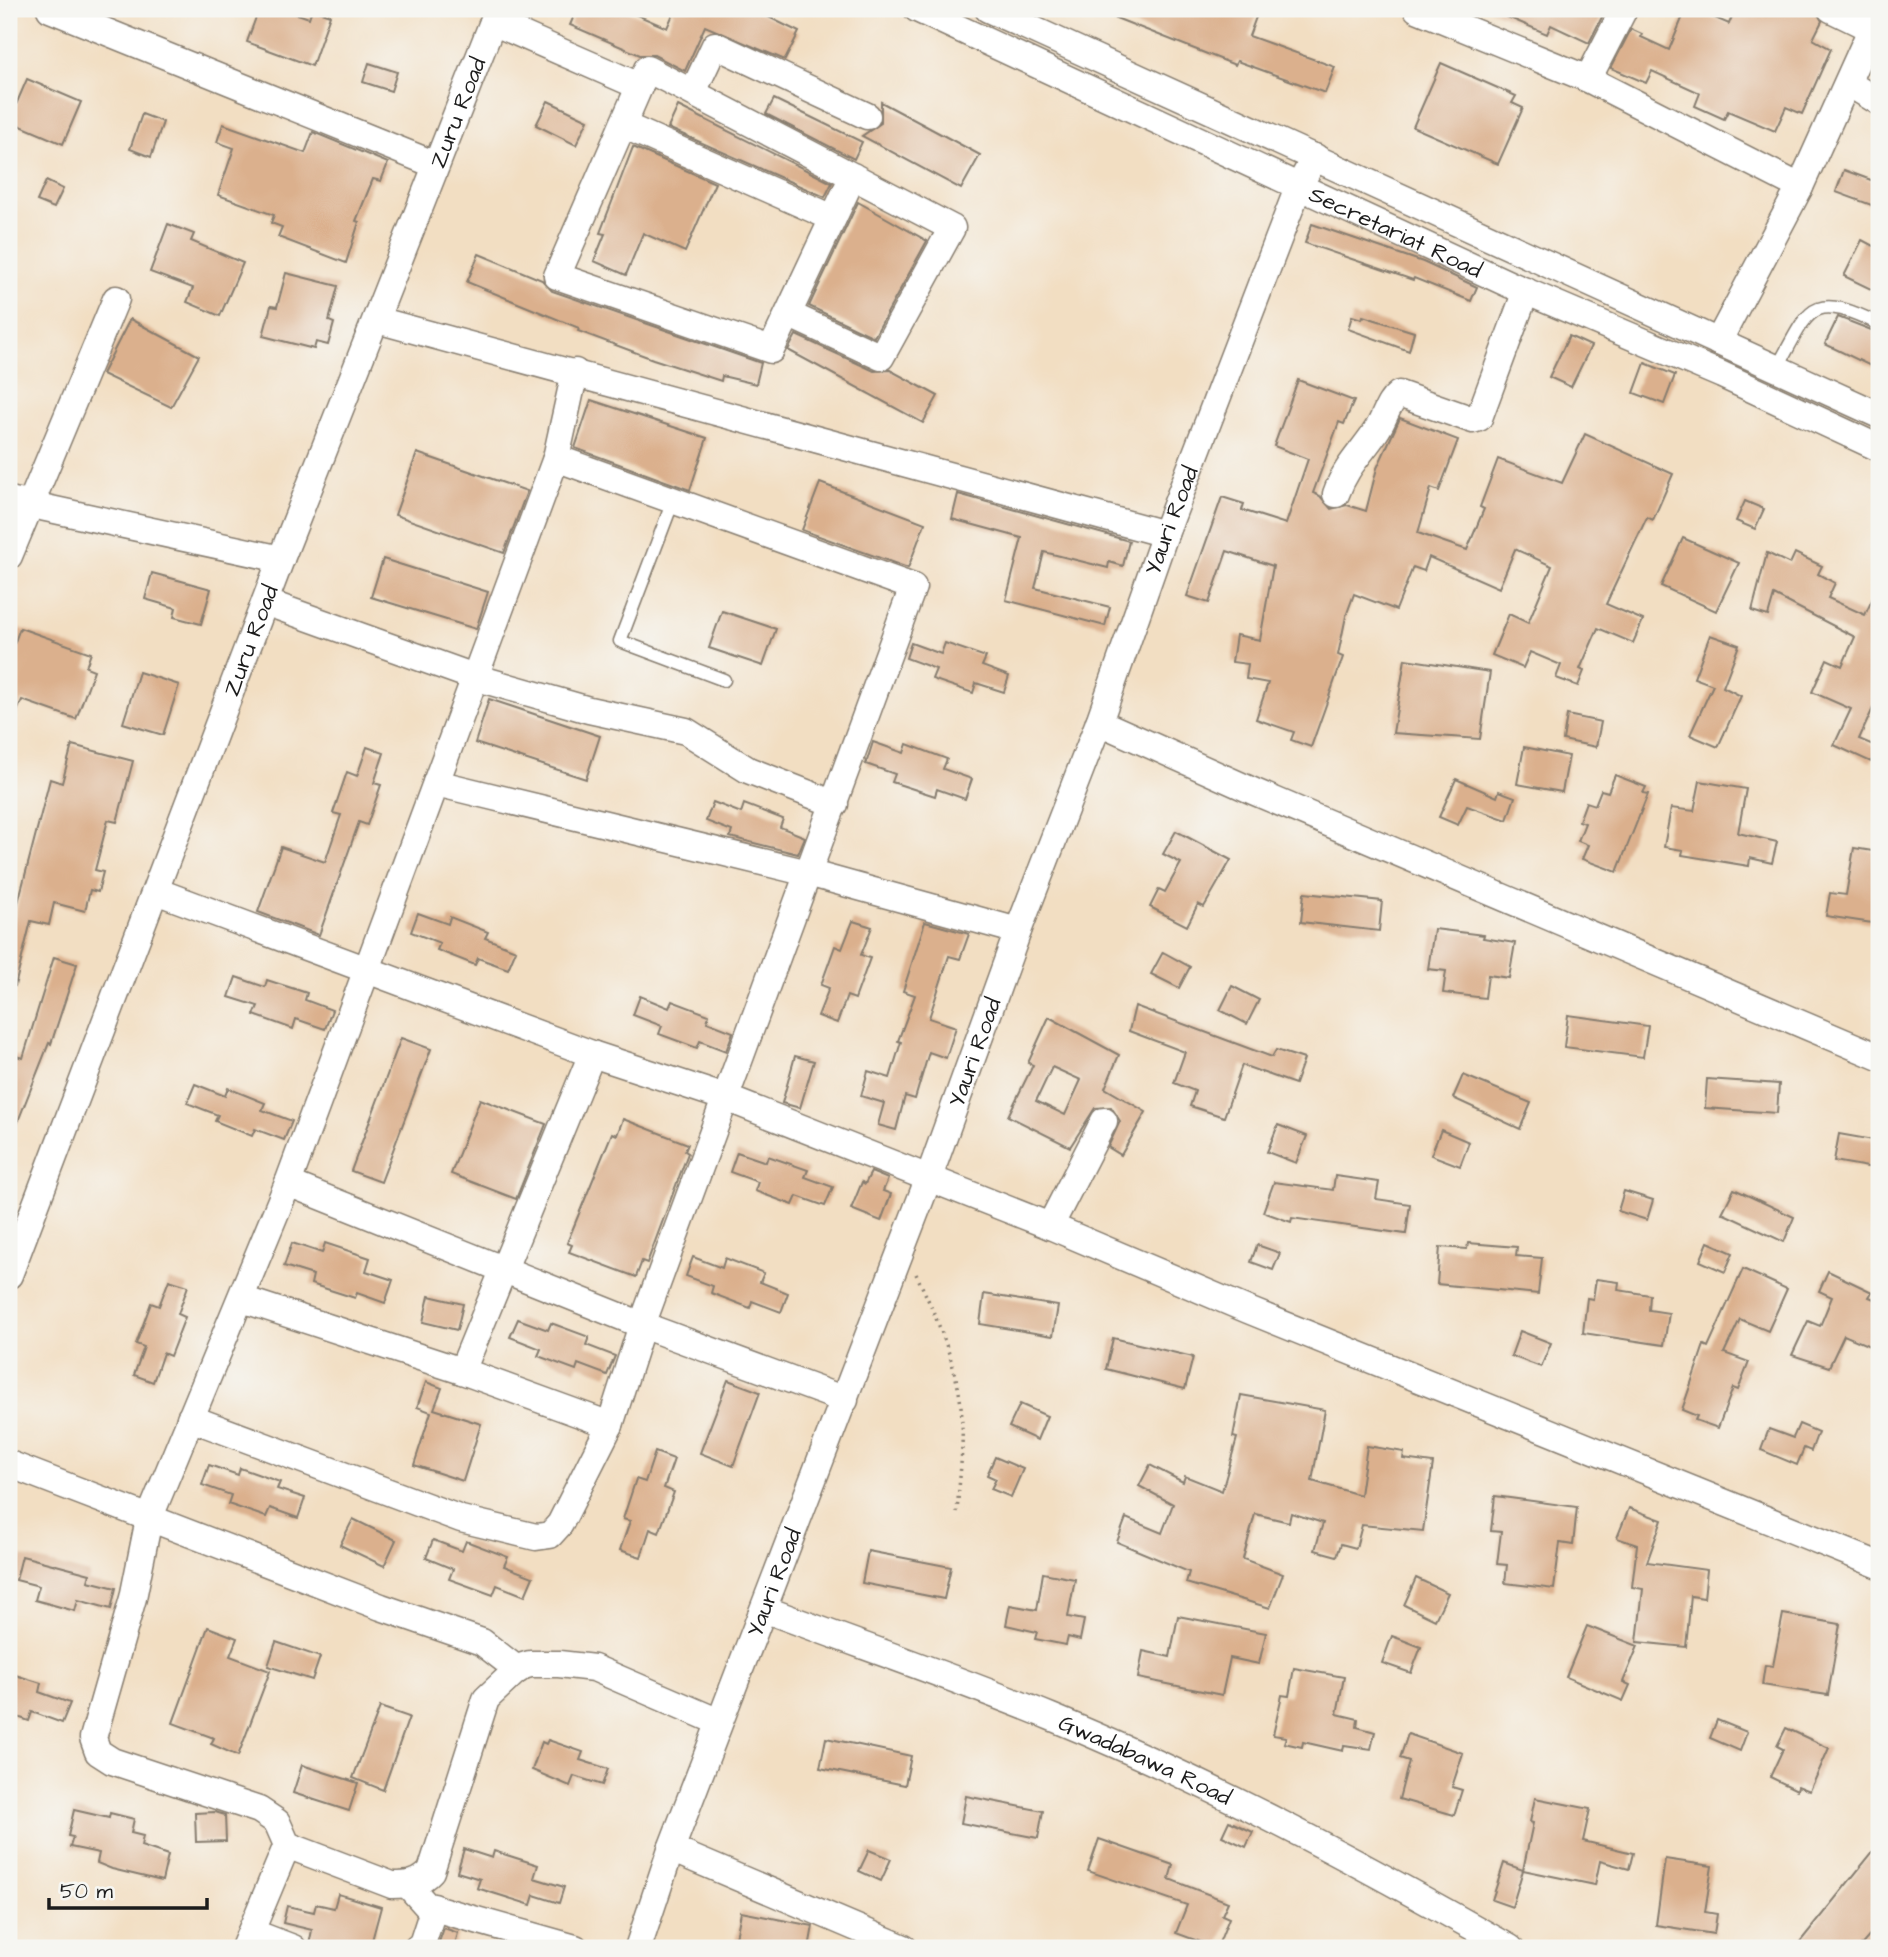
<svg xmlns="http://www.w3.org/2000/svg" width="1888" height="1957" font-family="'Architects Daughter',sans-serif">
<rect width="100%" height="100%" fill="#f6f6f2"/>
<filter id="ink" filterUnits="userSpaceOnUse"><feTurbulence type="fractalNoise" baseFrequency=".0143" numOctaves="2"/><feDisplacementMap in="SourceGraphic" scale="14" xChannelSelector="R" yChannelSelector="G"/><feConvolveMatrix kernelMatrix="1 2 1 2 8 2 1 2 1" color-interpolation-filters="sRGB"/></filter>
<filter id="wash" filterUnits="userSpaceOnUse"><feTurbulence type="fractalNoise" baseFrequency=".00686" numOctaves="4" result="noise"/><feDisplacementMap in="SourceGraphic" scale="28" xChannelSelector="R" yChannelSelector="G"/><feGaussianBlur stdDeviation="1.57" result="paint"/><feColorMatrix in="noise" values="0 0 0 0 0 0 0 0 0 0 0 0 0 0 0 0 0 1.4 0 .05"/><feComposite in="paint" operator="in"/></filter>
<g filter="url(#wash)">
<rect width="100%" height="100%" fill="#f2dec2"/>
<g id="blocks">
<g fill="#dbb08d" fill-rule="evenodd">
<path d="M259,9H283L309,18L312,9L330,15L312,66L247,42Z"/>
<path d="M577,9H623L667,28L674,12L667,9H752L799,32L785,60L705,26L685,71L654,55H640L570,25Z"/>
<path d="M1093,9H1259L1249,36L1335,67L1325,93L1237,61L1235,65Z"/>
<path d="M1489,9H1589L1603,15L1589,43L1551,25L1547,34Z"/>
<path d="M1686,9H1694L1729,24L1735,9H1815L1822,21L1813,39L1831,49L1802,114L1786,107L1775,131L1728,111L1724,119L1695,106L1700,93L1652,71L1646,83L1611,68L1631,29L1642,34L1641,37L1669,50Z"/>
<path d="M369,63L397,72L391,91L363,82Z"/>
<path d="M1441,63L1516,96L1512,103L1523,108L1498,164L1413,127Z"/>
<path d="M27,79L81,102L63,144L9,121Z"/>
<path d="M774,99L862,142L854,159L766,114Z"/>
<path d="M548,101L588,120L576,145L536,125Z"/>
<path d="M881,102L980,155L961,189L862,136L881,123Z"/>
<path d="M678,106L832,183L825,197L668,128Z"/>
<path d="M142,114L163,122L151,157L130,149Z"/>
<path d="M223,124L305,153L313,132L388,163L381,181L373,179L356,221L359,222L346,263L278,237L282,227L271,223L274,215L218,195L234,148L217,142Z"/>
<path d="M633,147L715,183L685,252L643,233L626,275L594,261L605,234L600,233Z"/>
<path d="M1844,170L1879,183L1874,206L1836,192Z"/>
<path d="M46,181L63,189L54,208L37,201Z"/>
<path d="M858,202L927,241L874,337L809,306Z"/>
<path d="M168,224L194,234L191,241L243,263L220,316L187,302L193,288L150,272Z"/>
<path d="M1312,224L1423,262L1477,287L1471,301L1414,278L1413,280L1305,243Z"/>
<path d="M1862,240L1879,249V293L1844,276Z"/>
<path d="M479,254L542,280L552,291L761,363L756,384L722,376L721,381L653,359L578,331L579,328L467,282Z"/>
<path d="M286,273L338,286L329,321L334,323L328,345L316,342L314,349L263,336L271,306L277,307Z"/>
<path d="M1352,316L1362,319L1363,316L1414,332L1409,351L1348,329Z"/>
<path d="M1838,317L1879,333V370L1825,344Z"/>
<path d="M130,319L199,356L171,407L102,374Z"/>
<path d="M796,335L874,371L890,370L938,396L923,423L788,350Z"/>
<path d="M1569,336L1591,346L1571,387L1549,377Z"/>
<path d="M1645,363L1675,375L1664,404L1634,393Z"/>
<path d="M1298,380L1354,401L1344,424L1339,422L1313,493L1320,496L1331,509L1347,505L1366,511L1377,468L1400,418L1458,440L1439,491L1431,488L1418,533L1467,550L1484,509L1480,507L1498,459L1562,483L1585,434L1673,474L1653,520L1647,517L1606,604L1643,620L1633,643L1598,628L1580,669L1584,671L1578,686L1556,678L1561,665L1530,652L1523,668L1492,655L1509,614L1528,623L1552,566L1515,549L1499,588L1429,557L1424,571L1413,567L1396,610L1354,594L1346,616L1338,655L1343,657L1311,747L1291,740L1294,732L1256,719L1268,683L1246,679L1248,664L1232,662L1236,635L1260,640L1273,566L1227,551L1209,603L1187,596L1222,497L1244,504L1242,510L1286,524L1308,459L1274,446Z"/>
<path d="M591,400L707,438L690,490L575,448Z"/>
<path d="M417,453L527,491L504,553L395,515Z"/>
<path d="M820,483L925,523L908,568L802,530Z"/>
<path d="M958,494L1129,541L1123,566L1109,562L1108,568L1044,552L1035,588L1110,607L1105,626L1006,600L1022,538L952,519Z"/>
<path d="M1745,501L1764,509L1755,529L1736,521Z"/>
<path d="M1683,538L1739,563L1716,611L1661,586Z"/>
<path d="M1767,553L1790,564L1795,553L1822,566L1818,574L1835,583L1828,598L1865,615L1879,585V695L1859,739L1878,747L1871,762L1834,745L1851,709L1812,692L1827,659L1842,666L1855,637L1774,595L1768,616L1752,611Z"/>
<path d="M383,559L488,592L476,629L371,597Z"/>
<path d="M152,573L211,589L201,624L174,617L176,608L145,599Z"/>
<path d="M722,611L776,629L763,666L709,648Z"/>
<path d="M20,628L91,653L86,667L94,670L76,719L22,700L9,729V658Z"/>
<path d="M1710,635L1739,645L1723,687L1741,696L1718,747L1690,735L1713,685L1694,678Z"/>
<path d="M911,643L941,654L945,643L986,657L982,666L1009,676L1004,692L976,683L973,693L932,679L936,669L906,658Z"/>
<path d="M1405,659L1490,672L1480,739L1393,733Z"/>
<path d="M139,672L179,685L163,735L123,723Z"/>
<path d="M489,699L600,736L586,779L475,743Z"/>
<path d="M1567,715L1601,722L1596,747L1563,740Z"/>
<path d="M873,742L904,753L907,744L947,759L943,769L972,779L965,799L937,789L935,796L892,782L895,774L866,764Z"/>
<path d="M72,745L133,761L117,822L108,820L95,870L103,872L98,892L90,890L85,911L54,903L49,925L31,921L15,986L9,985V921L13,922L50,779L62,783Z"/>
<path d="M367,747L384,753L374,783L381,785L367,825L359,822L319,935L258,912L281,847L325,862L341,815L333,813L347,772L357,776Z"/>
<path d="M1524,747L1569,756L1562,792L1517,784Z"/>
<path d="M1615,775L1646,787L1643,793L1648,794L1617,872L1582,859L1588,845L1578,841L1585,823L1579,821L1586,802L1595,805L1601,790L1608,792Z"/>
<path d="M1456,779L1497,797L1499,791L1515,797L1507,820L1467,806L1458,825L1439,817Z"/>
<path d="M1700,781L1746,789L1738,833L1777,842L1772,863L1750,858L1749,866L1682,855L1683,850L1664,847L1671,808L1694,811Z"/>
<path d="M713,802L741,813L744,804L783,819L780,827L805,837L798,854L730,837L732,831L706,821Z"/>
<path d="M1176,831L1231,860L1204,907L1198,904L1187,926L1150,907L1159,889L1165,892L1181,863L1163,854Z"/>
<path d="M1854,848L1879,852V924L1826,916L1830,893L1846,895Z"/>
<path d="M1304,893L1382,901L1379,931L1301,922Z"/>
<path d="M418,913L448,924L450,917L488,932L485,938L516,950L508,969L478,958L475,965L437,950L440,943L411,932Z"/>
<path d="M853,921L872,927L861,955L870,958L855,999L847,996L837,1023L818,1016L829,988L821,985L835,946L842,949Z"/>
<path d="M925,922L969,934L960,959L949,956L929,1018L956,1027L946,1058L929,1052L915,1099L905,1096L896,1130L878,1125L884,1103L861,1096L868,1071L890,1078L901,1042L898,1041L915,995L903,991Z"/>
<path d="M1434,929L1484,935L1483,938L1515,943L1509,978L1488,975L1485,998L1443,993L1446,971L1428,969Z"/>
<path d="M1163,952L1190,967L1179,988L1151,974Z"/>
<path d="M54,957L77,964L51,1044L49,1043L9,1144V1054L23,1058Z"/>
<path d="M236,977L265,987L267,980L307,993L305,1000L332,1010L325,1029L296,1019L293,1029L254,1015L258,1006L229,997Z"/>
<path d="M1232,986L1259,1000L1247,1024L1220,1010Z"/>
<path d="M640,996L669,1008L672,1001L709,1015L707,1022L733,1032L726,1051L700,1041L697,1048L659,1034L662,1026L633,1015Z"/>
<path d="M1135,1006L1272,1057L1276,1050L1304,1059L1295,1084L1242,1065L1224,1117L1190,1106L1195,1091L1174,1083L1185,1052L1129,1031Z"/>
<path d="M1568,1015L1648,1026L1643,1057L1564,1047Z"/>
<path d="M1049,1017L1119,1055L1105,1088L1146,1112L1121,1155L1108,1147L1120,1121L1111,1107L1095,1108L1070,1147L1008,1116L1033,1065L1028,1063ZM1052,1067L1081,1080L1065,1115L1036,1101Z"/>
<path d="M401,1038L431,1049L381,1182L351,1171Z"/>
<path d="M795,1056L814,1061L800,1108L782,1103Z"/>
<path d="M1463,1075L1531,1103L1520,1129L1453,1098Z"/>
<path d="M1707,1079L1779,1084L1777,1113L1705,1108Z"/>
<path d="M195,1084L225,1096L228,1088L265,1103L262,1110L292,1121L284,1140L255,1129L252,1136L215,1121L218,1115L187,1103Z"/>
<path d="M480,1099L546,1124L516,1199L451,1174Z"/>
<path d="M623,1119L688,1144L685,1151L688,1153L647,1263L642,1261L636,1277L569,1252L572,1245L567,1243L612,1133L617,1135Z"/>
<path d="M1278,1125L1307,1136L1296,1163L1267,1152Z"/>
<path d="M1441,1130L1469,1142L1460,1166L1431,1155Z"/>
<path d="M1839,1134L1879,1141V1169L1834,1161Z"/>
<path d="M737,1152L766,1162L768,1156L808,1170L805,1177L833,1187L825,1206L797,1196L793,1205L755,1191L758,1182L730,1172Z"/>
<path d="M871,1172L888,1179L883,1191L891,1194L881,1221L851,1209L862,1182L865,1184Z"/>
<path d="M1335,1176L1379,1182L1376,1199L1410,1204L1406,1234L1292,1218L1291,1222L1263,1212L1274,1182L1333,1190Z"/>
<path d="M1734,1189L1794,1217L1784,1242L1722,1213Z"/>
<path d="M1624,1191L1653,1200L1647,1220L1618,1211Z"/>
<path d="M1708,1242L1733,1253L1725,1272L1700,1261Z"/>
<path d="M292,1243L322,1253L325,1243L370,1258L366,1271L393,1280L385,1303L357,1293L355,1298L311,1284L313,1275L284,1266Z"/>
<path d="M1468,1243L1517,1247L1516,1256L1542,1258L1538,1294L1437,1284L1440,1247L1467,1249Z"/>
<path d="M1257,1245L1280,1253L1273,1270L1251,1262Z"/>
<path d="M693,1257L722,1268L725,1258L764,1273L760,1282L788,1293L781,1312L752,1301L750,1308L711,1293L713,1286L686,1276Z"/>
<path d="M1743,1269L1787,1289L1768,1331L1740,1319L1724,1353L1749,1362L1738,1390L1733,1388L1718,1428L1695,1420L1697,1416L1682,1410L1704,1345L1708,1347Z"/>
<path d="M1828,1271L1872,1292L1869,1297L1879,1301V1350L1844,1335L1829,1367L1792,1355L1808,1321L1820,1326L1832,1297L1819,1291Z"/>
<path d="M1596,1279L1619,1282L1618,1290L1650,1295L1649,1310L1669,1313L1664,1345L1583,1333L1587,1298L1593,1299Z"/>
<path d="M169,1280L188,1286L178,1314L185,1317L170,1356L163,1353L153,1382L134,1375L144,1347L136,1344L151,1303L159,1306Z"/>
<path d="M984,1294L1058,1306L1053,1336L980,1324Z"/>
<path d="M429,1296L463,1304L457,1330L423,1322Z"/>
<path d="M518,1319L548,1330L551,1323L589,1337L586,1345L615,1356L607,1375L578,1364L576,1370L538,1356L541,1349L510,1337Z"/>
<path d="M1520,1331L1551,1343L1541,1367L1511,1356Z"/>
<path d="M1113,1338L1193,1357L1185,1389L1106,1369Z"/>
<path d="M728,1380L760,1392L733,1466L700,1453Z"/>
<path d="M426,1382L442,1388L434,1409L481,1424L463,1481L414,1465L431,1412L417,1407Z"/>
<path d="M1241,1395L1325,1410L1312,1481L1360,1495L1367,1446L1404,1452L1403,1459L1433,1463L1423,1531L1362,1525L1356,1548L1341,1544L1337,1556L1315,1550L1323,1523L1291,1513L1289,1522L1255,1514L1243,1559L1283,1574L1270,1608L1186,1583L1189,1572L1117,1542L1126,1518L1162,1533L1173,1504L1139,1486L1150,1465L1183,1482L1185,1476L1222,1491L1237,1438L1233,1437Z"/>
<path d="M1020,1404L1047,1416L1037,1440L1009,1427Z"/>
<path d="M1799,1424L1818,1432L1811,1451L1804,1448L1797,1465L1761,1450L1769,1429L1793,1438Z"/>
<path d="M655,1452L674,1459L664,1488L674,1492L659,1533L650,1529L641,1557L620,1550L630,1521L623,1519L636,1479L645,1482Z"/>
<path d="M995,1457L1023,1469L1011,1497L991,1489L996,1479L987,1475Z"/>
<path d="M209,1465L238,1475L240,1468L280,1482L277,1489L305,1498L298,1518L270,1508L266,1517L228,1504L231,1495L202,1485Z"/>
<path d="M1495,1496L1577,1507L1573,1545L1560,1543L1554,1589L1505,1583L1507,1565L1497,1564L1501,1532L1491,1531Z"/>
<path d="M1629,1508L1662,1520L1647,1562L1707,1570L1704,1598L1691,1596L1686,1647L1637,1642L1643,1589L1632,1587L1637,1545L1617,1538Z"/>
<path d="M353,1519L396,1540L384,1566L340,1545Z"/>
<path d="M433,1540L462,1551L466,1541L508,1557L504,1566L533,1577L525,1596L497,1585L493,1595L449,1579L453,1569L426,1558Z"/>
<path d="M868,1551L951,1567L944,1599L862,1583Z"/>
<path d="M22,1556L90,1574L88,1581L116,1588L111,1609L78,1600L75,1611L35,1600L39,1586L16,1580Z"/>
<path d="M1043,1573L1075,1579L1068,1617L1084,1620L1080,1640L1068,1637L1066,1645L1035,1639L1037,1632L1006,1625L1010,1605L1037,1610Z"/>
<path d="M1416,1578L1448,1593L1435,1620L1404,1605Z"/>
<path d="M1783,1614L1840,1624L1828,1695L1762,1685L1765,1665L1773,1666Z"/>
<path d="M1178,1616L1266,1633L1259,1664L1230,1658L1222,1695L1138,1678L1143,1651L1170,1657Z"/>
<path d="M1587,1626L1638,1646L1623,1682L1630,1685L1623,1701L1566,1677Z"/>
<path d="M208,1627L237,1638L230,1656L270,1671L238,1756L211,1744L214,1738L173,1723Z"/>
<path d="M1392,1636L1421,1647L1411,1673L1382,1663Z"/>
<path d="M276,1642L320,1657L312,1680L268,1666Z"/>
<path d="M1294,1668L1344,1677L1337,1714L1358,1719L1357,1727L1375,1732L1371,1749L1344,1745L1343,1751L1303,1742L1302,1747L1284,1743L1286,1737L1273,1735L1282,1695L1289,1696Z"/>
<path d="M9,1673L41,1683L39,1692L70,1703L62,1723L32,1712L29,1721L9,1714Z"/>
<path d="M380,1707L409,1717L383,1790L353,1778Z"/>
<path d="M1717,1720L1747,1732L1740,1751L1710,1738Z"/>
<path d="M1786,1728L1829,1748L1810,1791L1798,1786L1797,1790L1770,1777L1783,1749L1777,1746Z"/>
<path d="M1408,1734L1463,1753L1452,1787L1462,1790L1454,1815L1399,1799L1409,1761L1400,1758Z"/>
<path d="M826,1738L911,1756L905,1785L820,1768Z"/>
<path d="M548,1740L583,1752L580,1760L608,1769L602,1785L574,1776L570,1786L532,1770L542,1742L546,1744Z"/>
<path d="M302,1765L358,1783L349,1811L293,1793Z"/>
<path d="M966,1796L1043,1811L1038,1838L961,1823Z"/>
<path d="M1535,1798L1590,1809L1583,1841L1633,1853L1629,1869L1600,1861L1595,1885L1523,1870L1533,1823L1530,1822Z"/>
<path d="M74,1810L109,1818L110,1813L134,1819L131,1833L143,1836L141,1846L168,1855L162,1881L112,1869L97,1863L99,1853L70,1847L73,1837L68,1836Z"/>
<path d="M215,1812L225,1815L226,1841L196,1842L195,1813Z"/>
<path d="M1229,1821L1253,1832L1246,1847L1222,1836Z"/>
<path d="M1099,1839L1173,1865L1169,1879L1228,1902L1222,1915L1229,1918L1217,1948L1176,1933L1187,1905L1088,1871Z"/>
<path d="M1879,1844V1925L1859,1948H1795Z"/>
<path d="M464,1849L492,1858L494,1851L538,1865L534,1878L564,1887L559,1903L534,1895L531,1905L477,1888L480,1879L457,1872Z"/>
<path d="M869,1850L891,1859L881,1881L859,1871Z"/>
<path d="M1665,1859L1712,1866L1705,1912L1717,1914L1714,1934L1656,1925Z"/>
<path d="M1504,1863L1523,1870L1512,1907L1492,1900Z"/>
<path d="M338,1894L381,1907L370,1948L309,1945L312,1930L283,1923L287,1906L314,1912L316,1904L334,1908Z"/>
<path d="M741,1912L813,1926L809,1948H734Z"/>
<path d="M444,1928L458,1933L454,1948H437Z"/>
</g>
</g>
</g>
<g filter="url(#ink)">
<use href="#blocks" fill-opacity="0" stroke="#877d6f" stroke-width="2"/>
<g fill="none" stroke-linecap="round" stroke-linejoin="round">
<g stroke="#877d6f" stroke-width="15">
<g id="lane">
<path d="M1777,368C1810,309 1809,290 1879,324"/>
<path d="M673,501L620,641L724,680"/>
</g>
</g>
<g stroke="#877d6f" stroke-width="29">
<g id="street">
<path d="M50,9L436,165"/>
<path id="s1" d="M917,9L1511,285L1722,375L1879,448"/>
<path d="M988,9L1879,415"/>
<path d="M1417,9L1588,79L1800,187"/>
<path d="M1831,9L1872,29"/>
<path d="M493,22L639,86"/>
<path d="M1588,79L1624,9"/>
<path d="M1848,83L1879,102"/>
<path d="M693,92L715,45L867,116"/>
<path d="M623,125L833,218"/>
<path d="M788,314L881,357L952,228L647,69L557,276L771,350L853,176"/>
<path d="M377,320L1165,534"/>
<path d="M1718,342L1800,187L1879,12"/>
<path d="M1336,494C1346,465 1363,452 1378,428C1386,416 1387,403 1399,394L1473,420L1479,418L1526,291"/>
<path d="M9,500L281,559"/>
<path d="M9,556L116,299"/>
<path d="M265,602L474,677L589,710L686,731L748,770L835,804"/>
<path d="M1099,722L1255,792L1879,1057"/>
<path d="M436,783L808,873L913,587L556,458"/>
<path d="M156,891L592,1054L726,1098L1050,1226L1248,1310L1879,1565"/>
<path d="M288,1183L556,458L575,372"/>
<path d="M1050,1226L1104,1121"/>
<path id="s2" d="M9,1275L281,559L498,9"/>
<path d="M242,1299L462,1371L610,1425"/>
<path d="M462,1371L592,1054"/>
<path d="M190,1418L461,1519L536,1537L550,1535L560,1524L610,1425L642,1325L808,873L1018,931"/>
<path d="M9,1464L381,1607L482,1642L518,1670"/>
<path id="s3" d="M764,1609C859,1645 957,1678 1051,1717C1209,1782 1362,1864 1510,1948"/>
<path d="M719,1722L594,1668L559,1664H530L520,1667L486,1699L431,1871C419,1884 409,1885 392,1885L287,1845L277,1822L259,1810L112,1761L98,1752L93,1738L133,1598L149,1519L288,1183L642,1325L845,1400"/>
<path d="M671,1849L904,1948"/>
<path d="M408,1885L427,1906L575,1948"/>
<path d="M251,1932L293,1948"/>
<path d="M244,1948L287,1845"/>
<path d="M417,1948L422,1944L434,1907"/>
<path id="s4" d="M638,1948L671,1849L928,1180L1018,931L1099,722L1165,534L1298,188L1315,157"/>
</g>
</g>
<path stroke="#877d6f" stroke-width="3.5" stroke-dasharray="2 5" stroke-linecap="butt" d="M916,1274C934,1311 951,1351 959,1392C966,1430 960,1473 957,1512"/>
<use href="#lane" stroke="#fff" stroke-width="12"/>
<use href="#street" stroke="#fff" stroke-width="26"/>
</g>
</g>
<g text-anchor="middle" stroke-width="5" stroke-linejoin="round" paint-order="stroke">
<g font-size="23" fill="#1c1c1c" stroke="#f6f6f2">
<text dy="8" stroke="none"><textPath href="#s2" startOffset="1246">Zuru Road</textPath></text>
<text dy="8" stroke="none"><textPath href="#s1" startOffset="528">Secretariat Road</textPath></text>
<text dy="8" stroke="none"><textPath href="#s4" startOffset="1524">Yauri Road</textPath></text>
<text dy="8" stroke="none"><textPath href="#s2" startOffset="679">Zuru Road</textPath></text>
<text dy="8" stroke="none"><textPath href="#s4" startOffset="957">Yauri Road</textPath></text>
<text dy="8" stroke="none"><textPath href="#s4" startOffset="390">Yauri Road</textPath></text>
<text dy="8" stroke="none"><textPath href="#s3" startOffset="410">Gwadabawa Road</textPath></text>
</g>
</g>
<rect width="1888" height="1957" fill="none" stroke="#f6f6f2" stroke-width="35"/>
<path d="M49 1898v10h158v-10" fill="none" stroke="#1c1c1c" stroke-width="3.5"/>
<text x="60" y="1898" font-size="21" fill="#1c1c1c" stroke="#f6f6f2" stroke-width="5" paint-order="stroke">50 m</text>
</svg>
